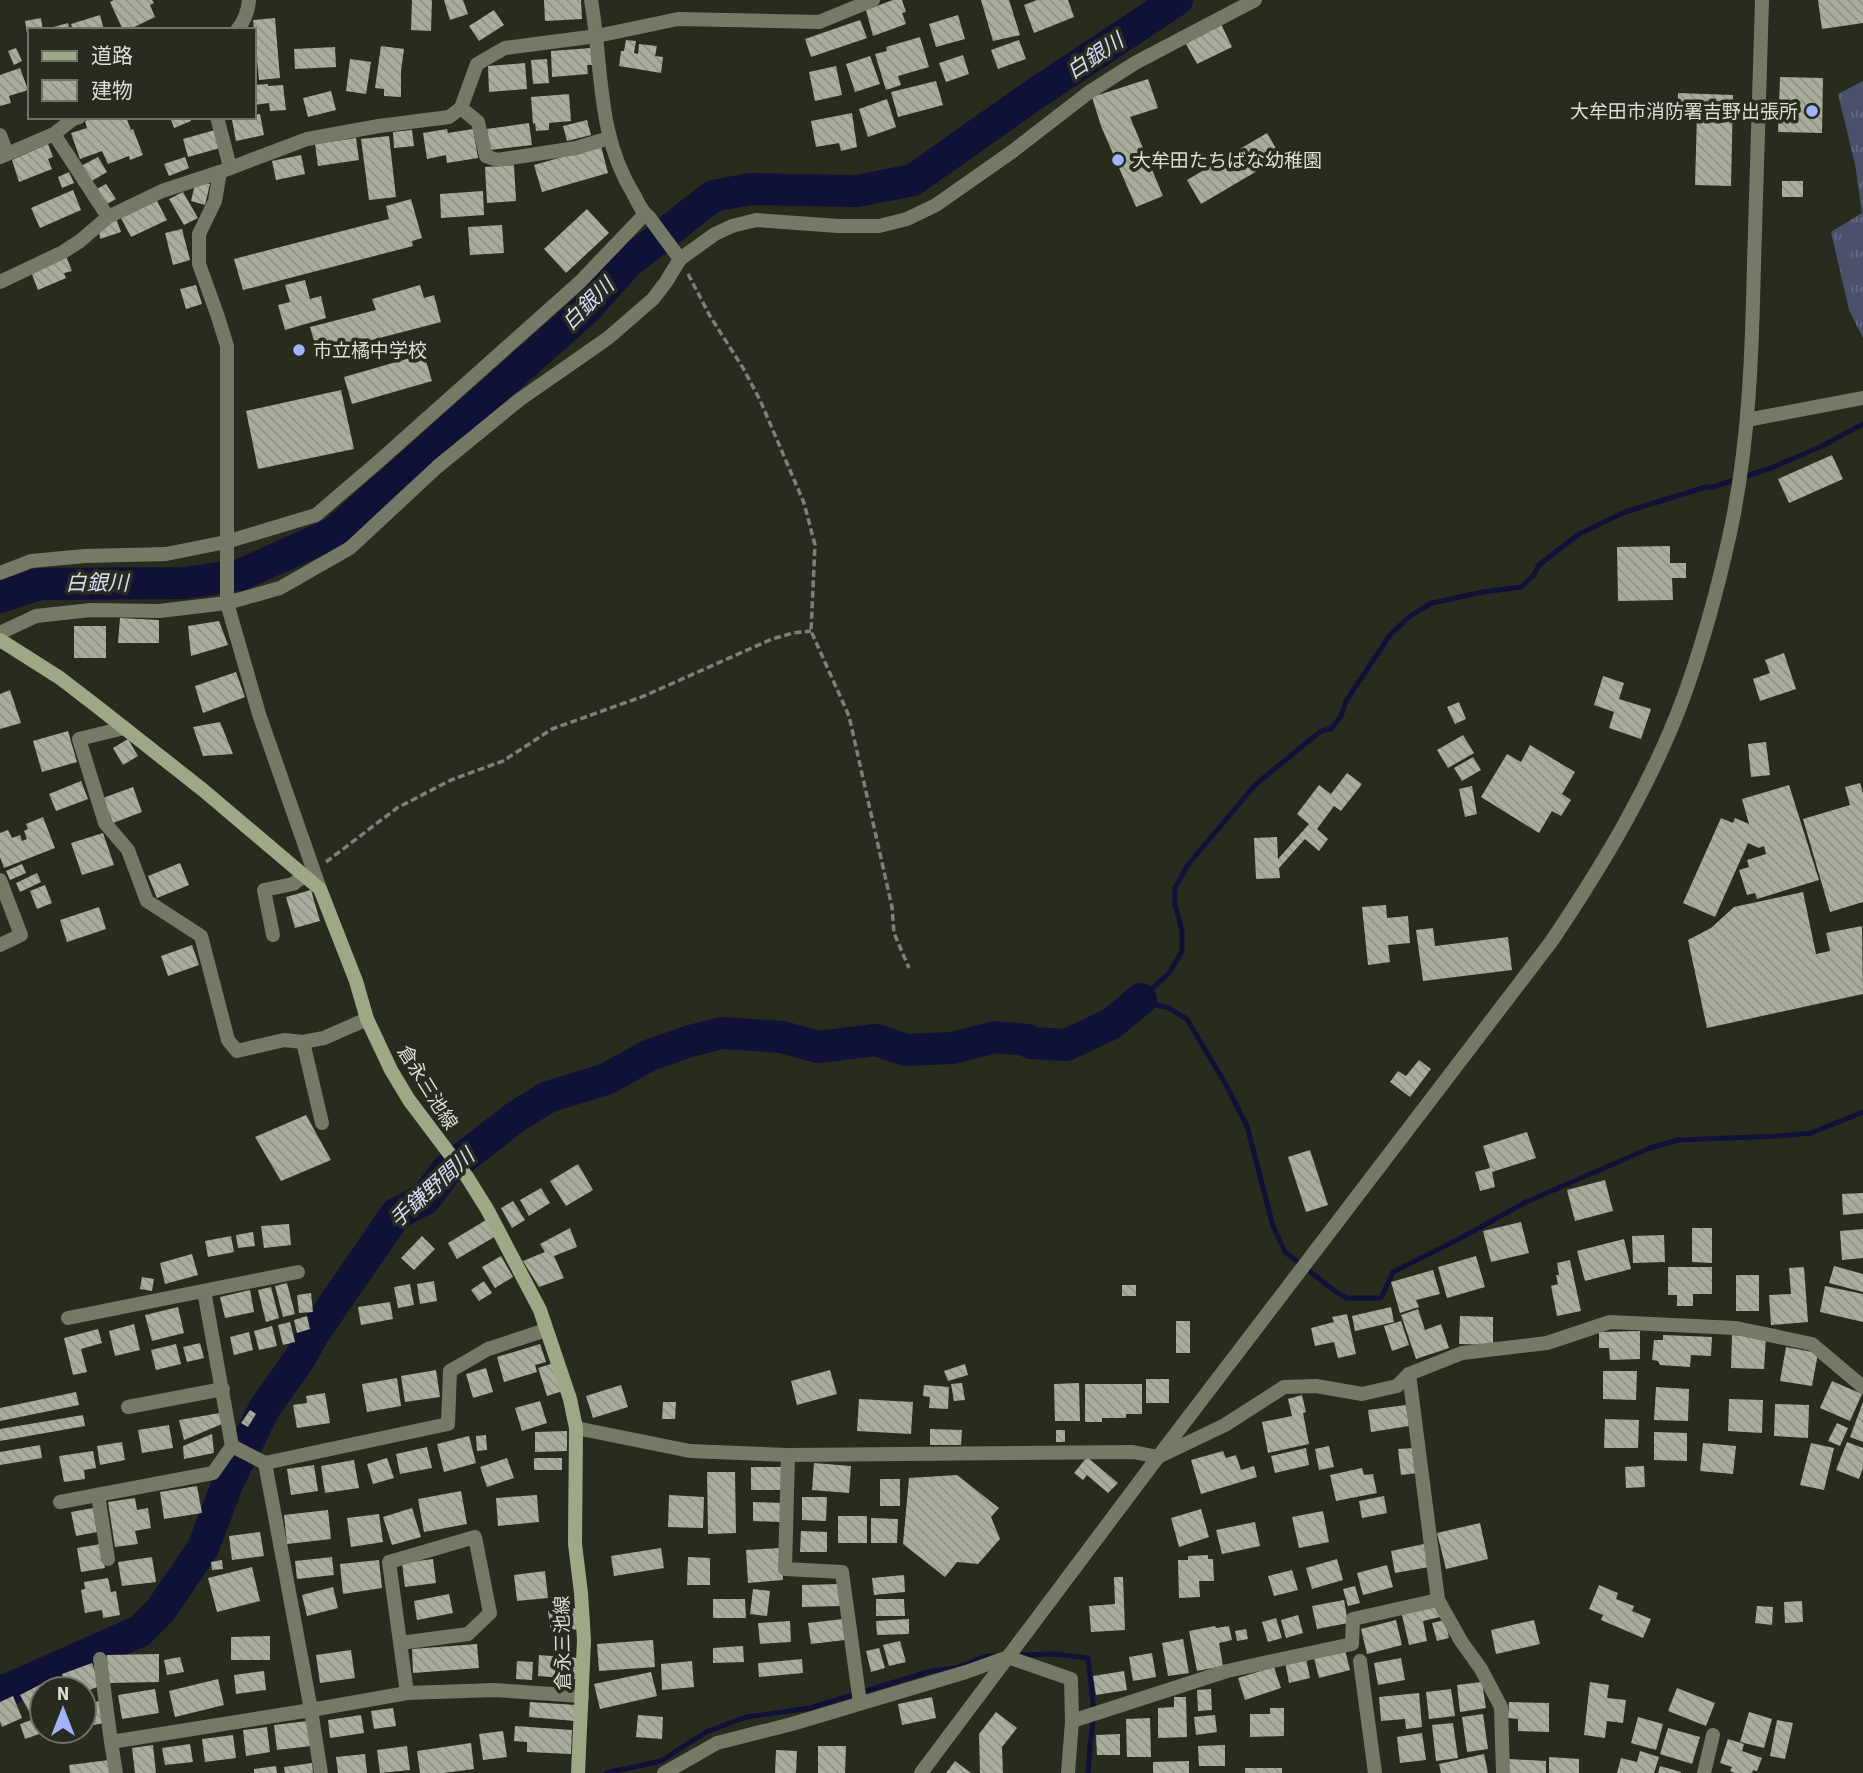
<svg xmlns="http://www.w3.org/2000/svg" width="1863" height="1773" font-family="'Source Sans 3','Noto Sans JP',sans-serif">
<defs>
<pattern id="park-tufts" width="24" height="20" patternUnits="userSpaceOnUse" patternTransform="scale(1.75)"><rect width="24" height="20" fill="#4b516d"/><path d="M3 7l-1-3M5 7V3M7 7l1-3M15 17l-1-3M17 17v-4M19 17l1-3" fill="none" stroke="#646a81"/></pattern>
<pattern id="building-back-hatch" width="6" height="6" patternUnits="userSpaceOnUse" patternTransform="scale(1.75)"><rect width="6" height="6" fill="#a8ad9d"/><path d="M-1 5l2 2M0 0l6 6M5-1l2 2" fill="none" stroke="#8e9286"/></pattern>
</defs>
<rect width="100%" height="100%" fill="#282c1f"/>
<path fill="url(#park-tufts)" d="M1863,81V338L1849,310L1831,232L1862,213L1855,164L1838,94Z"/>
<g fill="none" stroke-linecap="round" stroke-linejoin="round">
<g stroke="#0f1136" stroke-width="5">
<path d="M1863,424L1822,446L1771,468L1713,487H1706L1625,512L1579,534L1539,565L1534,575L1521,587L1483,592L1432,603L1410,616L1390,635L1346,701L1341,716L1331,729L1321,731L1255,785L1187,866L1175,888V905L1182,930V951L1170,972L1141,999L1147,1004L1167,1007L1187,1019L1225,1083L1247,1126L1273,1226L1285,1252L1336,1292L1347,1298H1381L1393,1272L1459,1239L1526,1202L1650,1148L1678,1140L1779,1136L1811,1133L1863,1112"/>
<path d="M1019,1655L1054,1654L1088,1658L1094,1712L1090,1746L1088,1773"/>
<path d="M606,1773L661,1761L706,1732L746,1717L810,1708L931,1671L956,1668L987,1656H995"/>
</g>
<g stroke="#0f1136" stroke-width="32">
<path d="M0,597L39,584L184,583L240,575L334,533L586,309L627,263L713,196L750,189L857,191L913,180L1032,96L1177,0"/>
<path d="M0,1691L9,1689L140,1631L160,1611L203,1548L228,1482L264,1409L300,1358L314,1333L396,1214L425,1199L446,1171L517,1116L548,1097L606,1079L650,1055L690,1041L722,1033L782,1037L818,1047L876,1040L906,1050L952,1048L995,1037L1028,1040L1031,1043L1066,1045L1111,1024L1141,999"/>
</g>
</g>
<g fill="url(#building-back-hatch)">
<path d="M114,0H152L154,3L150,5L155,17L128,30H123L110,2Z"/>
<path d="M412,0H432L431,31L411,30Z"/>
<path d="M444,0H463L468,14L450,20Z"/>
<path d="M544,0H581L582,19L545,21Z"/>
<path d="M893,0H902L906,12L902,13L906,24L873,36L866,10Z"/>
<path d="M981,0H1009L1020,35L993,41Z"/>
<path d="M1037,0H1068L1074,17L1034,33L1024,5Z"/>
<path d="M1818,0H1863V23L1822,29Z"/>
<path d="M494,10L504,25L479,41L469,26Z"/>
<path d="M100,15L104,30H73L71,24Z"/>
<path d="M958,15L965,39L936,47L929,24Z"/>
<path d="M41,18L43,30H30L28,40L25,21Z"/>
<path d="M275,18L280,78L259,80L253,20Z"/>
<path d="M860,20L867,38L811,57L805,39Z"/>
<path d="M68,23L70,30H46V29Z"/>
<path d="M1221,24L1232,47L1197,64L1185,42Z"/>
<path d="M920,37L929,67L898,76L901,85L886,90L875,54L887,51L886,47Z"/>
<path d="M626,40L636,41L634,53L638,54L639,44L657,46L655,56L663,57L661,73L619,66L621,51H624Z"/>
<path d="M1019,40L1026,59L998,69L991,50Z"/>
<path d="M381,46L404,49L401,71V97L384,96V89L375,88Z"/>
<path d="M335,47L336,67L295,69L294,49Z"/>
<path d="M16,48L22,61L14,65L8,51Z"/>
<path d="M591,48L592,65H587L588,74L552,77L551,51Z"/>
<path d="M963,55L969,74L946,82L939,63Z"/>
<path d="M870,56L880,84L855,92L846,64Z"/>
<path d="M350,59L371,62L366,94L346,91Z"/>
<path d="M547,59L549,83L533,84L531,60Z"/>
<path d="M525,63L527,89L489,92L488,66Z"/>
<path d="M836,66L842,95L815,101L809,72Z"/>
<path d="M20,68L28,90L9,96L11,103L0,106V75Z"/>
<path d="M1780,77L1823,78L1822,133L1778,132Z"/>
<path d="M1148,79L1158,108L1130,117L1163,196L1136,207L1101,126L1092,97Z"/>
<path d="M936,81L943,105L898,117L891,92Z"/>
<path d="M268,84V86L283,85L286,110L270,111L269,103L254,105V85Z"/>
<path d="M331,91L336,110L308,117L303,98Z"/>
<path d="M1678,93L1733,95L1731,186L1695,185L1697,115H1677Z"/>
<path d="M569,94L571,121L549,123V130L536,131L535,123L533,124L531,97Z"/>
<path d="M887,99L896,127L868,137L859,109Z"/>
<path d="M852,113L857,147L841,151L839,143L816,147L811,121Z"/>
<path d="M260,114L264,135L236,141L232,120L254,117V115Z"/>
<path d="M96,117H126L131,130L133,129L143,155L130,160L129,156L108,164L102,151L80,159L71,133L87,128L85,121Z"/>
<path d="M170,117H190L191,121L174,128Z"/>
<path d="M587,120L591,135L567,141L563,126Z"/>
<path d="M529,123L532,145L490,150L487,129Z"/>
<path d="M447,129L448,133L473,129L478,158L447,163L446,155L427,159L423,133Z"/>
<path d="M215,130L220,148L188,157L183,139Z"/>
<path d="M412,130L414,146L394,148L393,132Z"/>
<path d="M1267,133L1281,157L1201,204L1187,180Z"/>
<path d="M389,136L396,197L369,200L361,139Z"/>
<path d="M356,138L359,160L318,166L315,144Z"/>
<path d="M48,144L53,157L48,159L52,169L19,182L12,160Z"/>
<path d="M601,146L608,173L542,192L534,165Z"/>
<path d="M301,155L305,174L276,180L272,161Z"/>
<path d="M98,157L107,172L90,182L81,166Z"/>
<path d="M185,157L189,168L169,176L164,164Z"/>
<path d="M514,165L516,201L487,203L485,167Z"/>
<path d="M69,172L74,183L62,188L58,177Z"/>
<path d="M196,180L210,184L205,205L191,201Z"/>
<rect x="1782" y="181" width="21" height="16"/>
<path d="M106,184L116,199L105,205L95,190Z"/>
<path d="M73,190L81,210L40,228L31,208Z"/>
<path d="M483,191L484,215L441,218L440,194Z"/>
<path d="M183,192L198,218L184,225L169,199Z"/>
<path d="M411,199L422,238L412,241L413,246L243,290L234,259L389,219L386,206Z"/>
<path d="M157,201L167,220L131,237L121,218Z"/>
<path d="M587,209L609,233L566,273L544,249Z"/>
<path d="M116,218L121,232L100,239L99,230Z"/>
<path d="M502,225L504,253L470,255L468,227Z"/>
<path d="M182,229L190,260L173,265L165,233Z"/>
<path d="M66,256L72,271L64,273L66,278L38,290L31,272Z"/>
<path d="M305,280L310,299L321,296L326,318L285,330L278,305L290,302L285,285Z"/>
<path d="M196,285L202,304L186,309L180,289Z"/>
<path d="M420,285L424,298L434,295L441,322L318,354L310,327L376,310L372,299Z"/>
<path d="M424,354L432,381L352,404L344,377Z"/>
<path d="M341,390L354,449L258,469L246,411Z"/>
<path d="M1832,455L1843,479L1789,503L1778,479Z"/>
<path d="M1670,546V563H1686V578H1672L1673,600L1618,601L1617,547Z"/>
<path d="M120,618L159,620V643H118Z"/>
<path d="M219,621L228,645L191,656L188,626Z"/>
<rect x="74" y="626" width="32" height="32"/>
<path d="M1784,653L1796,689L1760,701L1753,679L1770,673L1765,660Z"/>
<path d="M236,672L245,697L203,713L195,686Z"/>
<path d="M1603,676L1624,683L1619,699L1651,709L1641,739L1609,728L1614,712L1594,705Z"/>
<path d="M10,690L21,723L0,729V694Z"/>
<path d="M1459,702L1466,719L1455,724L1447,707Z"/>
<path d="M220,722L233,754L203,756L193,727Z"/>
<path d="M68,731L77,762L42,772L33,741Z"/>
<path d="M1463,735L1474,753L1448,768L1437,750Z"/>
<path d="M128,739L138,756L123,765L113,748Z"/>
<path d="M1766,742L1770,775L1751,777L1748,744Z"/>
<path d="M1530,745L1575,772L1562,794L1571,800L1561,816L1552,811L1539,833L1481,797L1507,754L1521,762Z"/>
<path d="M1473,757L1481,770L1462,781L1454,768Z"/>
<path d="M1347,773L1362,784L1341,811L1334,806L1317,829L1328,839L1319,851L1305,839L1279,868L1280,878L1256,879L1254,838L1277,837L1278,859L1309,824L1297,814L1319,785L1331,794Z"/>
<path d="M81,781L88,799L56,811L49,794Z"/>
<path d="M1860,783L1863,793V902L1830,912L1803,819L1850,805L1845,787Z"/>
<path d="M1789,785L1819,880L1757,899L1755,893L1747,895L1739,870L1749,867L1747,860L1766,854L1764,846L1759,848L1748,843L1715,917L1683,903L1721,818L1733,823L1735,818L1749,824L1742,799Z"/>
<path d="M1472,786L1477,814L1465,817L1459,789Z"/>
<path d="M133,787L142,812L113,823L103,798Z"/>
<path d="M43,817L55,848L4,868L0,857V833L8,830L12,838L20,835L22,841L27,839L24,831L28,829L26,824Z"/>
<path d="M103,833L114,865L82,875L71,843Z"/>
<path d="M180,863L189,885L157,898L148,876Z"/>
<path d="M22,864L26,873L10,880L6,871Z"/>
<path d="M37,873L41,882L20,892L16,883Z"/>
<path d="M45,885L52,903L37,909L30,891Z"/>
<path d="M311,890L320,921L295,928L286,897Z"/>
<path d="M1803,892L1816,954L1830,951L1826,933L1862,926L1863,994L1707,1028L1688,940L1711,928L1734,907Z"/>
<path d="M1386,905L1387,918L1408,916L1410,943L1388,945L1390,962L1368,965L1362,907Z"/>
<path d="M99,907L106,929L67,942L60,920Z"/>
<path d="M1433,928L1435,946L1508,937L1512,970L1423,981L1416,930Z"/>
<path d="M192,945L199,965L168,976L161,956Z"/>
<path d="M1419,1060L1431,1069L1410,1097L1390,1082L1398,1071L1406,1076Z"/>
<path d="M306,1115L331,1160L281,1181L255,1137Z"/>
<path d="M1527,1132L1536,1158L1492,1172L1495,1187L1480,1191L1475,1172L1490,1168L1483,1146Z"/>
<path d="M1310,1150L1328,1205L1306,1212L1288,1157Z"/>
<path d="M578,1164L593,1190L566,1206L550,1181Z"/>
<path d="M1605,1180L1613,1211L1575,1221L1567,1190Z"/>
<path d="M541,1188L550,1203L529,1216L520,1200Z"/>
<path d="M1863,1193V1213L1843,1215L1842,1194Z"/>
<path d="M513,1201L525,1220L512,1228L501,1208Z"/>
<path d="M486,1220L496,1236L457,1259L448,1243Z"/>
<path d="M1521,1222L1529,1253L1491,1262L1483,1231Z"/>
<path d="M289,1224L291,1245L264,1248L261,1226Z"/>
<path d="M570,1228L577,1247L554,1256L564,1278L539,1287L523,1261L545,1252L540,1244Z"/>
<path d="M1692,1228H1712V1263L1692,1262Z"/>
<path d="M1863,1229V1258L1842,1260L1840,1231Z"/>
<path d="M253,1232L255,1246L238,1248L236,1235Z"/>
<path d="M1664,1235L1665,1262L1633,1263L1632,1236Z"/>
<path d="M231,1236L234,1252L208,1257L205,1241Z"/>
<path d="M422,1236L435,1249L414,1270L401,1258Z"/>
<path d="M1624,1239L1631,1269L1585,1281L1577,1251Z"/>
<path d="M192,1254L198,1275L165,1284L160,1263Z"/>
<path d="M501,1256L513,1277L495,1288L482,1267Z"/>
<path d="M1476,1256L1485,1287L1447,1298L1438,1267Z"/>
<path d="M1570,1260L1581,1311L1557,1316L1551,1286L1558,1284L1556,1275H1559L1557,1263Z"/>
<path d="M1834,1266L1863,1274V1292L1829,1283Z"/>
<path d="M1668,1267H1712V1294H1693V1306H1677V1295H1668Z"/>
<path d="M1804,1267L1808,1322L1771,1325L1769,1295L1791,1294L1789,1268Z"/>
<path d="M1433,1270L1440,1294L1416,1300L1419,1307L1400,1313L1391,1282Z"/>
<rect x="1736" y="1275" width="23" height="36"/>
<path d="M142,1277L154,1279L152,1291L140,1289Z"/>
<path d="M434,1281L437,1301L420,1304L417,1284Z"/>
<path d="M484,1281L492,1293L479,1301L471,1290Z"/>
<path d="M287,1283L295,1314L283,1317L275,1286Z"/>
<path d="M410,1284L414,1305L398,1308L394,1287Z"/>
<rect x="1122" y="1285" width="14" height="11"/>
<path d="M1825,1286L1863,1294V1322L1820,1312Z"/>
<path d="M271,1287L279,1318L266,1322L258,1290Z"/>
<path d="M250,1290L254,1312L225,1318L220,1297Z"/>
<path d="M311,1293L313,1312L299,1313L297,1295Z"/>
<path d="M390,1302L393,1319L361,1325L358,1307Z"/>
<path d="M178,1307L184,1333L152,1341L145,1315Z"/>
<path d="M1391,1307L1394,1322L1355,1331L1352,1316Z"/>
<path d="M1418,1309L1425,1330L1441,1324L1449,1348L1416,1359L1401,1315Z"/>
<path d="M1347,1314L1356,1354L1338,1358L1334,1342L1315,1346L1311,1328L1334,1322L1332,1317Z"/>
<path d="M307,1316L310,1329L297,1333L294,1320Z"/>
<path d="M1460,1316L1493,1317V1345L1459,1344Z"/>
<rect x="1176" y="1321" width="14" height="32"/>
<path d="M1401,1321L1409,1345L1392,1351L1384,1326Z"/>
<path d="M290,1322L295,1342L283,1345L278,1325Z"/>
<path d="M134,1324L140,1350L115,1356L109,1331Z"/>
<path d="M272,1326L277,1346L259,1350L254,1331Z"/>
<path d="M98,1329L102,1343L81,1349L87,1372L73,1375L64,1338Z"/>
<path d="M1640,1331V1359L1610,1360L1609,1348H1599V1332Z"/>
<path d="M249,1332L253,1350L234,1355L230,1337Z"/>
<path d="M1663,1335L1712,1337L1711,1356L1691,1355L1690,1367L1660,1365L1658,1361L1652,1360L1654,1340H1663Z"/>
<path d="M1732,1335L1766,1337L1764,1369L1731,1368Z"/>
<path d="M200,1343L204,1358L187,1362L183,1347Z"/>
<path d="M176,1344L181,1364L156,1370L151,1350Z"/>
<path d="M540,1344L546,1362L535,1365L537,1372L504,1382L497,1357Z"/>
<path d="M1786,1347L1818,1353L1812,1386L1780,1381Z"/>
<path d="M554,1363L563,1391L547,1396L538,1368Z"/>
<path d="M965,1364L968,1375L948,1381L944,1371Z"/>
<path d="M486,1368L493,1392L473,1398L466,1374Z"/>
<path d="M436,1370L440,1397L405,1402L401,1376Z"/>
<path d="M830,1370L837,1394L797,1405L791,1381Z"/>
<path d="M1603,1371H1637L1636,1400L1603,1399Z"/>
<path d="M397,1378L401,1406L367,1412L362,1384Z"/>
<rect x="1146" y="1379" width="23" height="24"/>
<path d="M1832,1381L1862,1394L1850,1421L1820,1408Z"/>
<path d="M962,1383L965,1400L954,1401L951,1384Z"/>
<path d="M1079,1383L1080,1421H1055L1054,1384Z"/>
<path d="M1085,1384H1142V1414H1126V1418H1102V1422H1085Z"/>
<path d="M621,1385L628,1407L593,1418L586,1396Z"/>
<path d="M924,1385L949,1387L948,1409L929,1408L930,1397L923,1396Z"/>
<path d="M1656,1387L1689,1389L1688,1421L1654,1420Z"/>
<path d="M76,1392L79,1405L0,1421V1408Z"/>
<path d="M325,1393L330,1423L297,1428L293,1405L307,1403L306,1396Z"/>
<path d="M1302,1395L1306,1412L1303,1413L1309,1444L1268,1453L1262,1422L1292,1416L1288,1399Z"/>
<path d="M859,1399L913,1402L911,1434L857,1431Z"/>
<path d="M1729,1399L1763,1400L1762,1433L1728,1431Z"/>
<path d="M540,1401L547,1423L522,1431L515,1408Z"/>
<path d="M663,1402H676L675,1419H662Z"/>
<path d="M1863,1402V1442L1850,1437Z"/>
<path d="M1775,1404L1809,1405L1808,1438L1774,1436Z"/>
<path d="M1406,1405L1409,1426L1371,1432L1368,1410Z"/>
<path d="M250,1410L256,1414L248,1427L241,1423Z"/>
<path d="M220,1413L222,1424L184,1440L179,1420Z"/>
<path d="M83,1415L85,1426L0,1441V1429Z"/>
<path d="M1605,1419L1639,1420L1638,1448H1604Z"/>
<path d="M1837,1423L1848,1428L1840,1446L1828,1441Z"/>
<path d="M169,1425L173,1448L142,1453L138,1430Z"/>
<path d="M930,1429L962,1430L961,1445H930Z"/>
<rect x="1056" y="1430" width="9" height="12"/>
<path d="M567,1431V1451L535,1452V1432Z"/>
<path d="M1654,1432L1687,1433V1461L1654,1460Z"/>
<path d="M212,1434L214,1453L184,1459L183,1446Z"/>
<path d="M486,1435L487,1450L477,1451L476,1436Z"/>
<path d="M469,1436L476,1463L444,1472L437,1444Z"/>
<path d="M122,1442L125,1460L100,1465L97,1446Z"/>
<path d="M1847,1442L1863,1448V1468L1859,1479L1836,1470Z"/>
<path d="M1703,1443L1736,1446L1733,1474L1700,1471Z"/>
<path d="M1811,1443L1834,1448L1824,1490L1800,1485Z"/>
<path d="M40,1445L42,1458L0,1465V1452Z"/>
<path d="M1329,1446L1334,1467L1319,1470L1315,1449Z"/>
<path d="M427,1447L432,1468L400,1474L396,1454Z"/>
<path d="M1306,1448L1309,1465L1275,1473L1271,1456Z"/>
<path d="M1415,1448L1418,1473L1401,1475L1398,1449Z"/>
<path d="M93,1451L96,1468L84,1470L85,1479L64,1482L59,1456Z"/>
<path d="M1223,1451L1226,1458L1236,1455L1241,1470L1254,1466L1257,1477L1201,1494L1191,1460Z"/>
<path d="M1087,1457L1118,1483L1108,1493L1087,1475L1083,1480L1074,1473Z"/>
<path d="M387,1458L394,1478L373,1484L367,1464Z"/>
<path d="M507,1458L514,1478L487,1487L480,1467Z"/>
<rect x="534" y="1458" width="28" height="12"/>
<path d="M354,1460L359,1488L325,1493L321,1466Z"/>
<path d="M814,1463L851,1466L849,1493L812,1490Z"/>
<path d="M314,1465L318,1491L291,1495L287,1469Z"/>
<path d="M1644,1466L1645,1487L1626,1488L1625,1467Z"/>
<rect x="751" y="1467" width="30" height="23"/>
<path d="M1362,1468L1364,1475L1373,1474L1377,1493L1336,1501L1330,1475Z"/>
<path d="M707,1472H735L736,1533L708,1534Z"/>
<path d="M957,1475L999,1508L991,1517L1000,1539L978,1564L957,1562L945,1577L903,1544L909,1478Z"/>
<rect x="880" y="1479" width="20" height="27"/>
<path d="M197,1486L202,1513L164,1519L160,1492Z"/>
<path d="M461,1491L467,1524L424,1532L418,1499Z"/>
<path d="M537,1495L539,1522L498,1526L496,1498Z"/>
<path d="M669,1495L704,1497L703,1528L668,1527Z"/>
<path d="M1384,1496L1387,1513L1362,1518L1359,1501Z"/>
<path d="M802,1497H827L826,1521L802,1520Z"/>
<path d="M135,1498L137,1510L148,1508L151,1528L135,1531L138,1544L115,1547L108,1502Z"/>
<path d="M753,1502L782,1503L781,1522L753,1521Z"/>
<path d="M93,1508L97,1532L76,1536L71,1512Z"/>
<path d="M412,1508L421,1537L392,1545L383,1517Z"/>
<path d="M1201,1509L1209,1537L1179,1547L1171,1518Z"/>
<path d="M328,1510L331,1539L287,1544L284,1515Z"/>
<path d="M1323,1511L1329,1542L1299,1548L1292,1517Z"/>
<path d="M379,1514L383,1542L351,1547L347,1518Z"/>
<rect x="838" y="1516" width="29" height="27"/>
<path d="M871,1518L898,1519L897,1543H871Z"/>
<path d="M1255,1522L1260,1546L1222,1554L1216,1530Z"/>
<path d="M1480,1523L1488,1559L1446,1569L1437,1533Z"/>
<path d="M801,1531L827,1532V1552H800Z"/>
<path d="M260,1532L264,1556L232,1560L229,1536Z"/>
<path d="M101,1544L105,1568L81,1572L77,1548Z"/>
<path d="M1424,1544L1429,1567L1395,1573L1391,1551Z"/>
<path d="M661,1548L664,1568L614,1576L611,1556Z"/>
<path d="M781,1548L783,1580L748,1583L746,1550Z"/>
<path d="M1208,1555V1559H1213L1214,1581H1199L1200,1597L1179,1598L1178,1560H1188V1556Z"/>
<path d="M152,1557L156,1582L122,1586L118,1562Z"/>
<path d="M332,1557L334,1575L297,1579L295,1561Z"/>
<path d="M688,1557L710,1558V1585H687Z"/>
<path d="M433,1559L436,1583L405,1587L402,1563Z"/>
<path d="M1337,1559L1343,1580L1312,1589L1306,1568Z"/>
<path d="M222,1560L223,1569L212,1570L211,1562Z"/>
<path d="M379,1560L382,1588L343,1594L340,1564Z"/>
<path d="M1387,1565L1393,1587L1363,1595L1357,1573Z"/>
<path d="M252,1567L260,1601L217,1612L208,1578Z"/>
<path d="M1292,1570L1298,1590L1274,1596L1268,1576Z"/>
<path d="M545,1571L548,1598L517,1601L514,1575Z"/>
<path d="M904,1575L905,1592L874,1595L872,1578Z"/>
<path d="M1114,1577H1123L1125,1630L1091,1632L1089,1606L1115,1604Z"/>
<path d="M108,1578L111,1592L116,1591L120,1615L103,1618L102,1610L85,1613L81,1590L85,1589L84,1582Z"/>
<path d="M841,1584V1606L802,1607V1585Z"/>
<path d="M1599,1585L1618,1593L1616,1599L1634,1606L1632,1611L1651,1619L1643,1638L1601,1620L1603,1615L1589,1609Z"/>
<path d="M1355,1586L1360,1603L1348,1606L1343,1589Z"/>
<path d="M333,1587L338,1608L307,1616L302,1595Z"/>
<path d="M753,1589L770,1591L767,1616L750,1614Z"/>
<path d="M449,1594L453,1613L417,1620L414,1601Z"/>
<path d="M713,1599H745L746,1618H713Z"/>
<path d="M876,1599H904L905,1616H876Z"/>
<path d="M1344,1600L1348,1623L1317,1629L1312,1606Z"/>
<path d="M1802,1601L1803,1622L1785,1623L1784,1602Z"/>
<path d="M1437,1603L1440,1617L1423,1621L1427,1641L1409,1645L1401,1611Z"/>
<path d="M1757,1606L1773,1607L1772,1625L1755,1623Z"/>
<path d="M577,1608L579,1629L551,1632L548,1611Z"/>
<path d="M1298,1615L1303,1633L1286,1638L1281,1620Z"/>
<path d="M1276,1618L1282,1638L1268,1642L1262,1622Z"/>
<path d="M843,1619L845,1640L811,1644L808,1623Z"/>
<path d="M909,1619V1634L877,1635L876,1621Z"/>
<path d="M1396,1620L1402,1645L1367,1654L1361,1629Z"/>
<path d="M1445,1620L1449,1638L1437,1641L1432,1623Z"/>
<path d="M1534,1620L1540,1644L1496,1654L1491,1630Z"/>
<path d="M790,1621L791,1642L760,1644L758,1623Z"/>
<path d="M1215,1626L1216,1628L1229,1626L1232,1640L1219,1643L1223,1666L1197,1671L1189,1631Z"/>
<path d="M1246,1629L1248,1639L1237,1641L1235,1631Z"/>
<path d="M270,1636V1660H231V1637Z"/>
<path d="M1183,1639L1189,1673L1168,1676L1162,1643Z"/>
<path d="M653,1640L655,1667L599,1671L597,1644Z"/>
<path d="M900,1641L906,1662L889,1666L883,1645Z"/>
<path d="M477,1644L479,1668L413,1673L412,1649Z"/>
<path d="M743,1646L744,1662L713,1663V1648Z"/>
<path d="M879,1648L885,1668L871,1672L866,1651Z"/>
<path d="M351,1650L355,1678L320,1683L316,1655Z"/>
<path d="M1345,1650L1350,1670L1319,1678L1314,1658Z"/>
<path d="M1152,1653L1156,1677L1133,1681L1129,1657Z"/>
<path d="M159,1654V1682L108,1683L107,1655Z"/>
<path d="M539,1655L578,1658L576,1679L538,1676Z"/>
<path d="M180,1657L184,1672L167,1675L164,1660Z"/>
<path d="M1306,1658L1310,1678L1289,1683L1285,1662Z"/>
<path d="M1401,1658L1405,1680L1378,1685L1374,1663Z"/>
<path d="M802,1659L803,1673L759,1677L758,1663Z"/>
<path d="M517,1661L533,1662L532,1680L516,1679Z"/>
<path d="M692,1661L694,1687L662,1690L661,1664Z"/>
<path d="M92,1663L100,1686L84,1692V1689H67L62,1674Z"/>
<path d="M1274,1667L1281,1688L1245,1700L1238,1678Z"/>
<path d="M264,1671L266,1690L236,1694L234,1675Z"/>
<path d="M1124,1671L1127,1690L1096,1695L1093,1676Z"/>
<path d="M651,1672L657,1696L600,1709L594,1684Z"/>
<path d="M51,1679L57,1689H42V1709L31,1715L20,1695Z"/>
<path d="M218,1679L224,1705L175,1717L169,1691Z"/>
<path d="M1482,1682L1486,1708L1460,1712L1457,1685Z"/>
<path d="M1590,1682L1609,1685L1607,1698L1626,1700L1623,1723L1607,1721L1605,1738L1584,1735Z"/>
<path d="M1677,1688L1715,1703L1706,1726L1668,1711Z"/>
<path d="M155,1689L159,1713L122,1719L118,1695Z"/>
<path d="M1211,1689L1212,1710L1198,1711L1197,1690Z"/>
<path d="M1451,1689L1455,1716L1429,1719L1426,1692Z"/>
<path d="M1419,1693L1422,1727L1406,1729L1405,1719L1381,1721L1379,1697Z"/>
<path d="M13,1696L22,1718L2,1727L0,1722V1702Z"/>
<path d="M932,1697L936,1718L902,1725L898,1704Z"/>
<path d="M1174,1697H1186L1187,1737L1158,1738V1708L1174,1707Z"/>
<path d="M100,1701L104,1723L84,1727V1704Z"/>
<path d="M530,1702L576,1705L575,1721L529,1717Z"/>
<path d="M1509,1702L1549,1703V1732L1518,1731V1719L1508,1718Z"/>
<path d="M393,1708L396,1726L374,1729L371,1711Z"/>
<path d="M1270,1708H1284V1736L1250,1737V1714H1270Z"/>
<path d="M996,1712L1017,1728L1002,1747L1003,1773H980L979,1734Z"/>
<path d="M1749,1712L1772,1719L1764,1748L1740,1742Z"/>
<path d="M1483,1714L1488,1749L1467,1752L1462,1717Z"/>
<path d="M361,1715L364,1733L330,1738L328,1720Z"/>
<path d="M638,1715L663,1717L662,1739L636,1737Z"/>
<path d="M1215,1715L1217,1732L1196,1735L1194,1717Z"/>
<path d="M1638,1717L1663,1724L1656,1750L1631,1743Z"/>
<path d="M37,1718L42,1733L25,1739L20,1724Z"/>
<path d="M1150,1718L1151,1757H1127L1126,1719Z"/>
<path d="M1777,1720L1793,1723L1785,1759L1770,1756Z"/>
<path d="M307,1721L311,1746L277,1750L274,1725Z"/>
<path d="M1453,1723L1458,1758L1436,1761L1432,1725Z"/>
<path d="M515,1726L572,1730L571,1754L527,1752V1742L514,1741Z"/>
<path d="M267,1727L270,1752L246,1756L243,1730Z"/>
<path d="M1668,1728L1700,1737L1692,1764L1660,1754Z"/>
<path d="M503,1731L507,1757L483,1760L479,1734Z"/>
<path d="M1422,1733L1426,1760L1400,1763L1397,1737Z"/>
<path d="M1120,1734V1755H1097L1096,1735Z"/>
<path d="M233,1735L236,1758L205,1762L202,1739Z"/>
<path d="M1728,1739L1744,1744L1742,1751L1762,1758L1757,1771L1753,1770L1752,1773H1735L1730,1771L1732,1767L1720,1763Z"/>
<path d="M471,1743L474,1769L443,1773H420L417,1751Z"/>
<path d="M190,1744L193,1762L165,1765L162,1748Z"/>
<path d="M153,1745L156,1773H135L132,1748Z"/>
<path d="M1225,1745V1766H1199L1198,1746Z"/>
<path d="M407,1746L410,1770L380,1773L377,1750Z"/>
<path d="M818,1746H846L845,1773H818Z"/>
<path d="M776,1750L797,1751L796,1773H775Z"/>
<path d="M1640,1751L1659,1757L1654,1773H1617L1621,1758L1637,1762Z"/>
<path d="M365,1754L367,1773H338L336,1757Z"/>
<path d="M1484,1754L1488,1773H1441L1439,1764Z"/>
<path d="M1549,1757L1579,1759V1773H1549Z"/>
<path d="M1509,1759L1546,1761V1773H1509Z"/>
<path d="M109,1760L111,1773H70L69,1765Z"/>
<path d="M955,1761L971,1773H946Z"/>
<path d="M1189,1761V1773H1153V1762Z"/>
<path d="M312,1763L313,1773H285L284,1767Z"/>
<path d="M276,1766L277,1773H254V1769Z"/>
<path d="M1660,1766L1681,1772V1773H1658Z"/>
<rect x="1245" y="1768" width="37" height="5"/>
</g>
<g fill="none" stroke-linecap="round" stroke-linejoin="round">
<g stroke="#7d8075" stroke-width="3.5" stroke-dasharray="7 3.5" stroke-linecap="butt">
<path d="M688,274L710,316L743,368L760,400L804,503L815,545L811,631L849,716L892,907L894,933L909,968"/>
<path d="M326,862L397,808L451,780L503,761L552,729L644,696L772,639L793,633L811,631"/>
</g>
<g stroke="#747a65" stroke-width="14">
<path d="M237,30C244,22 248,11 249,0"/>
<path d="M461,108L478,122L486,156L497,160L576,148L609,138"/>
<path d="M217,117L230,167"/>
<path d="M54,134L108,217"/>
<path d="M0,135L7,154"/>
<path d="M0,157L54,134L73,119L79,117"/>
<path d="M0,282L63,252L80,241L108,217L162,191L220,172"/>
<path d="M1747,420L1863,398"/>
<path d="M0,573L31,561L85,556L166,554L226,542L316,515L378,462L580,282L645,214"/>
<path d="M0,633L36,616L91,610L159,611L227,603L280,588L350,548L437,467L519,400L608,338L653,299L666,282L680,259L649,217C642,212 638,203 634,195C596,134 603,68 591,0"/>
<path d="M124,728L79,739L105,823L128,850L147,901L201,936L228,1040L237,1051L284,1040L303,1042L322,1123"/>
<path d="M0,880L21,935L0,945"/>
<path d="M320,889L259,714L227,603V346L217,314L199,264V234L215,201L220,172L307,139L379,126L449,117L461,108L477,64L505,48L597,36L678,19L819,22L873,0"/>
<path d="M273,935L264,890L293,884L304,876"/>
<path d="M303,1042L324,1038L367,1019"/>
<path d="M204,1291L232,1446L265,1463"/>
<path d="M68,1318L298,1272"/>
<path d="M546,1330L488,1349L450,1371L448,1424L265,1463L311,1710L407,1693L494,1690L582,1696"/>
<path d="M1409,1374L1438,1600L1461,1641L1481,1669L1501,1707L1503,1773"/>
<path d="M128,1407L223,1389"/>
<path d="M576,1428L690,1451L788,1455L1133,1452L1158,1457L1225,1425L1284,1387L1316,1386L1362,1394L1397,1386L1409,1374L1462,1353L1547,1343L1610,1322L1736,1328L1812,1344L1863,1387"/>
<path d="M788,1455L785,1569L842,1572L860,1703"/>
<path d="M98,1495L108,1559"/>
<path d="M60,1502L213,1473L232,1446"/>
<path d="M400,1643L468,1634L490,1613L475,1537L389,1562L407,1693"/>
<path d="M100,1659L111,1742"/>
<path d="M1360,1661L1375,1773"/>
<path d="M1072,1721L1227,1671L1352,1644L1353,1619L1438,1600"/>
<path d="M116,1773L111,1742L311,1710L321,1773"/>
<path d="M664,1773L717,1743L792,1724L966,1672L1008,1657L1071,1679L1072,1721L1068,1773"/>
<path d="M1704,1773L1713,1735"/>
</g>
<g stroke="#747a65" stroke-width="14">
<path d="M680,259L715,234L732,226L756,220L838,226H879L907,219L936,205L1013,151L1088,93L1135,63L1255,0"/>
<path d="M921,1773L1158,1457L1551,942C1603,865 1652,783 1684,696C1703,643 1718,588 1730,533C1749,445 1752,354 1754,264C1757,176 1760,88 1762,0"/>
</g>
<path stroke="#9fa886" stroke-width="14" d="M0,640L60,678L99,708L203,790L320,889L356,981L367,1019L391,1070L409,1100L467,1177L487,1209L540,1310L570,1399L576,1428L575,1544L581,1593L584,1640L578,1773"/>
</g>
<g fill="#a4b2fc" stroke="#282c1f" stroke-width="2.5">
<circle cx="1812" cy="111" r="7"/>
<circle cx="1118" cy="160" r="7"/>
<circle cx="299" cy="350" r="7"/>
</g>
<g text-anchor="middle" stroke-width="7" stroke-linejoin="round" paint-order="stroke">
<g font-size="19" fill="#dcdfd6" stroke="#282c1f" text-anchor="start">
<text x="1798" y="118" text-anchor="end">大牟田市消防署吉野出張所</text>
<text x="1132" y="167">大牟田たちばな幼稚園</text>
<text x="313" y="357">市立橘中学校</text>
</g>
<g font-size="19" fill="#dcdfd6" stroke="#282c1f">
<text transform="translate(428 1087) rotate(58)" y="7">倉永三池線</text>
<text transform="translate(562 1643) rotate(-91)" y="7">倉永三池線</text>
</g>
<g font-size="21" font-style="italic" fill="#d6dcf9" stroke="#282c1f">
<text transform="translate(1095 56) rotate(-34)" y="7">白銀川</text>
<text transform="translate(588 304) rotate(-45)" y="7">白銀川</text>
<text x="97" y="590">白銀川</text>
<text transform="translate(432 1188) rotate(-42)" y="7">手鎌野間川</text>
</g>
</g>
<rect x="28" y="28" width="228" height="91" fill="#282c1f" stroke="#707468" stroke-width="2"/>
<rect x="42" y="51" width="35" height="10" fill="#9fa886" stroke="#707468" stroke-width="2"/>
<text x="91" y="63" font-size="21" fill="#dcdfd6">道路</text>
<rect x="42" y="80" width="35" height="21" fill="url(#building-back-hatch)" stroke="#707468" stroke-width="2"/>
<text x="91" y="98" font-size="21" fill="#dcdfd6">建物</text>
<g transform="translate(63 1710)"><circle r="33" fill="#282c1f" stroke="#707468" stroke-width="2"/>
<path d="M0-5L12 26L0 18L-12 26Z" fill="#a4b2fc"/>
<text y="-10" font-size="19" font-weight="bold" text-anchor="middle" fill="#dcdfd6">N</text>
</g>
</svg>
